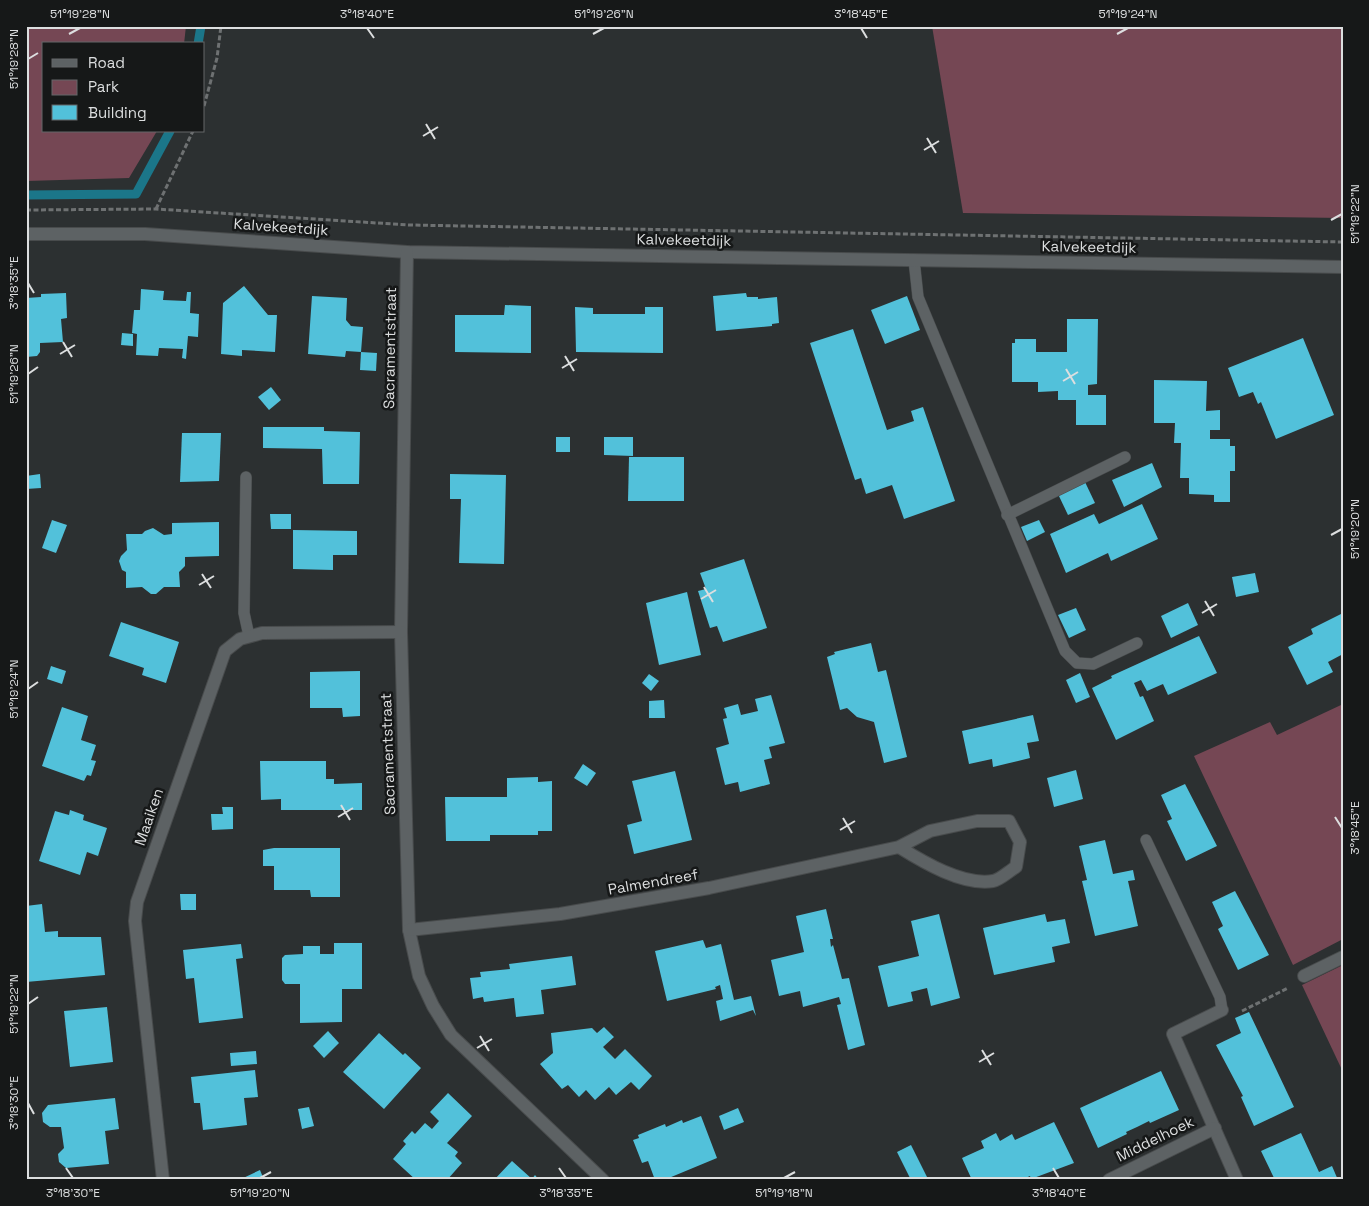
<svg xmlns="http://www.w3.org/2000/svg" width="1369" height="1206" font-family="'Space Grotesk',sans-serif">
<rect width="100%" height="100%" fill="#2c3031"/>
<g fill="#754754">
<path d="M26,26H186L184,44H44V131H157L129,178L26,181Z"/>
<path d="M932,26H1343V218L963,213Z"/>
<path d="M1341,705L1343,939L1293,965L1194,756L1270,722L1277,735Z"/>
<path d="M1343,965V1072L1302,985Z"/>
</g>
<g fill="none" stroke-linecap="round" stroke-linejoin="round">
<g stroke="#1b7689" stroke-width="9">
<path d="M198,44L201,26"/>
<path d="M26,195L136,194L170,131"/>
</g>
</g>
<g fill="#52c1da">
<path d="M244,286L268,315H277L275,352L242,350V356L221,354L223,303Z"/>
<path d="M141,289L164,291L163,300L186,301L187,292H191L190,313L199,314L198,337L188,336L186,359L182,358L183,349L159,348L158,356L136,355L137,334L132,333L134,310H140Z"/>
<path d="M66,293L67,318L61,319L63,342L40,343V352L37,356L26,357V298L41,297V294Z"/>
<path d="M746,293L747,297H758V299L777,297L779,323L772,324V326L716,331L713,296Z"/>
<path d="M312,296L347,298L346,320L351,326L363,327L361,352L346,351L345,357L308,354Z"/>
<path d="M907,296L920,330L885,344L871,310Z"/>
<path d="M505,305L531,306V353L455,352V315H504Z"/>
<path d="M575,307L593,308V314H645V307H663V353L576,352Z"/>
<path d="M1067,319H1098L1097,384L1088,385V395H1106V425H1076V400H1058V391L1038,392V382H1012V343H1015V339H1036V352H1067Z"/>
<path d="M853,329L887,430L914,421L911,411L923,407L955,501L904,519L892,485L866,494L861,478L855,480L810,343Z"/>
<path d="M122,333L133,334V346L121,345Z"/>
<path d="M1303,338L1334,415L1276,439L1261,402L1258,404L1253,392L1239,397L1228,368Z"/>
<path d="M361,352L377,353L376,371L360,370Z"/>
<path d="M1154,380L1207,381L1206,411L1220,410V430H1210V439H1230V446H1235V471H1230V502H1214V495L1189,494V478H1180L1181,443H1174L1175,423H1154Z"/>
<path d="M271,387L281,400L269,410L258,397Z"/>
<path d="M263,427H324V431L360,432L359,484H323L322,449L263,448Z"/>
<path d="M182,433H221L219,481L180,482Z"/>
<rect x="556" y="437" width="14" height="15"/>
<path d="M604,437H633V456L604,455Z"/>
<path d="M629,457H684V501H628Z"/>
<path d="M1152,463L1162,487L1124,507L1112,480Z"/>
<path d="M40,474L41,488L26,489V476Z"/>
<path d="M450,474L506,475L504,564L459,563L461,499H450Z"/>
<path d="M1085,482L1095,503L1068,515L1058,494Z"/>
<path d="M1142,504L1158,539L1111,561L1108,553L1066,573L1050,534L1094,514L1099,524Z"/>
<path d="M270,514H291V529H271Z"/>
<path d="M52,520L67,525L56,553L42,548Z"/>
<path d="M1039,520L1045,532L1027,541L1021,527Z"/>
<path d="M219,522V556L185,557V566L179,572L180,587H164L156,594H151L142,587L126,588V572L122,570L119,561L121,556L127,550L126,534H142L145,531L153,528L164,535L172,534V523Z"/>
<path d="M293,530L357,531V555H333V570L293,569Z"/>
<path d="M744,559L767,628L723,642L717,626L710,628L698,591L706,589L700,573Z"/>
<path d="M1255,573L1259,592L1236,597L1232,577Z"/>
<path d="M687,592L701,655L659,665L646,603Z"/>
<path d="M1188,603L1198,625L1171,638L1161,616Z"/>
<path d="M1076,608L1086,630L1069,638L1058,615Z"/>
<path d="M1343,613V654L1328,662L1333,672L1307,685L1288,647L1313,634L1311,629Z"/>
<path d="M121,622L179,642L166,683L142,675L144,668L109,656Z"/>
<path d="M1199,636L1217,673L1168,695L1163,684L1147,691L1141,680L1134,683L1140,697L1143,696L1154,721L1116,740L1092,688L1112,678L1111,676Z"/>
<path d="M871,643L878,672L886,670L907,757L884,763L874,722L857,717L847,708L840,710L827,657L835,654L834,652Z"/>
<path d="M51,666L66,671L62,684L47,679Z"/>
<path d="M360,671V716L343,717L342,708H310V672Z"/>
<path d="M1080,673L1090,697L1076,703L1066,680Z"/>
<path d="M649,674L659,681L651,691L642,683Z"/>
<path d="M771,695L785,743L769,747L772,758L764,760L770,784L740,792L738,782L725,785L716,748L729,744L723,719L727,718L724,708L738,704L741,715L758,711L755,699Z"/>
<path d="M664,700L665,718H649V701Z"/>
<path d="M62,707L88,716L81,740L96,745L91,760L96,761L91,776L87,775L84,781L42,766Z"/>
<path d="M1033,715L1039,741L1027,743L1030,758L993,767L992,759L969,764L962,731Z"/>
<path d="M260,761H326V779H334V784L362,783V810H281V799L261,800Z"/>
<path d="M583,764L596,773L587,786L574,778Z"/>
<path d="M1076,770L1083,799L1054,807L1047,778Z"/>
<path d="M675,771L692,840L634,854L627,825L642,821L632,781Z"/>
<path d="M538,777V782L552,781V831H538V835H490V841H446L445,797H507V778Z"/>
<path d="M1185,784L1217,846L1186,861L1167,821L1172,819L1161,795Z"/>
<path d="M222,807H233V829L212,830L211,814H223Z"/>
<path d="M70,810L84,815L83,820L107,828L98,856L87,852L80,875L39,861L55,811L69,815Z"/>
<path d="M1105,840L1113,874L1133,870L1135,880L1128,881L1138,926L1095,936L1082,881L1087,880L1079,846Z"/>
<path d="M274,848H340V897H311L310,890H274V866H263V850Z"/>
<path d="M1235,891L1269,955L1238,970L1218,929L1223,926L1212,902Z"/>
<path d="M180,894H196V910H181Z"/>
<path d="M42,904L45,932L58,931V937H101L105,975L26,982V906Z"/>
<path d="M826,909L833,939H830L831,947L833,945L842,979L849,978L865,1045L848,1050L837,1005L841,1004L839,997L803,1007L800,991L779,996L771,960L804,952L796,916Z"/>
<path d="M939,914L960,998L931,1006L927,988L911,992L913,1001L888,1007L878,966L919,956L911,921Z"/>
<path d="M1045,914L1047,922L1065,919L1070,943L1052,947L1055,962L994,975L983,928Z"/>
<path d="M703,940L706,948L721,944L734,1000L751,996L756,1016L753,1010L720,1021L716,1001L723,999L720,985L715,987L716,989L667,1001L655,951Z"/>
<path d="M334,943H362V989H342V1022L300,1023V984H285L282,980V958L285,955L303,954V946H320V954H334Z"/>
<path d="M241,944L243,958L236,959L243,1018L199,1023L194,978L186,979L183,950Z"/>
<path d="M572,956L576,985L541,990L544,1014L516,1017L514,998L484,1002L483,997L473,999L470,978L481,977L480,972L510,969L509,964Z"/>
<path d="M107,1007L113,1062L70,1067L64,1011Z"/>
<path d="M1249,1012L1294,1107L1254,1126L1241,1097L1243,1096L1216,1045L1241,1033L1235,1018Z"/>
<path d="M604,1027L614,1037L603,1047L615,1059L625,1049L652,1076L639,1090L631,1082L616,1095L609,1087L595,1100L586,1090L579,1097L568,1085L562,1089L540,1064L553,1053L551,1033L592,1028L597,1033Z"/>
<path d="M328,1031L339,1043L324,1058L313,1046Z"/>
<path d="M379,1033L403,1055L405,1053L421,1068L384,1109L343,1072Z"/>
<path d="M256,1051L257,1064L231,1066L230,1053Z"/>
<path d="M255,1070L258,1097L244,1098L247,1125L203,1130L200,1103H194L191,1077Z"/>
<path d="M1161,1071L1179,1110L1150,1123L1149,1121L1137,1127L1126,1132L1127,1134L1098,1148L1080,1108Z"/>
<path d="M448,1093L472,1116L447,1143L458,1152L455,1156L462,1163L447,1180L433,1178L416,1180L393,1159L406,1144L403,1141L412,1131L415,1134L425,1123L432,1129L439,1121L430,1112Z"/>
<path d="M115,1098L119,1129L105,1131L109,1164L66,1168L59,1162L58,1154L64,1148L61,1127H50L43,1122L42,1113L48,1105Z"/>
<path d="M309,1107L314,1126L302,1129L298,1109Z"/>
<path d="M738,1108L744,1122L724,1130L719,1116Z"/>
<path d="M701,1116L717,1158L664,1180H655L648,1161L642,1163L633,1140L639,1138L638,1135L665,1124L666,1127L682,1120L683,1123Z"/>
<path d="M1054,1122L1074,1163L1031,1179L1030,1176L1021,1180H972L962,1158L984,1148L981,1141L996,1133L1000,1141L1012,1134L1015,1140Z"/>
<path d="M1301,1133L1319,1172L1332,1166L1338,1180H1275L1261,1151Z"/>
<path d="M911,1145L927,1177L921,1180H911L897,1152Z"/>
<path d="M512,1161L532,1179L535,1175L539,1180H494Z"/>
<path d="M260,1170L264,1180H239Z"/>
</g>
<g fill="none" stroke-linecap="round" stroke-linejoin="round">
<g stroke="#484b4c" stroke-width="12">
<g id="lane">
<path d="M914,260L918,297L1065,651L1077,663L1093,664L1137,643"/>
<path d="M246,477L244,613L249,636"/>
<path d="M1007,515L1125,457"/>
<path d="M1146,840L1220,997L1222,1010"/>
</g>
</g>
<g stroke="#484b4c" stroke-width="14">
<g id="street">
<path d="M26,234H145L407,252L1343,267"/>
<path d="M407,252L401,632L409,930L419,976L433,1006L451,1035L603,1180"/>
<path d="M409,930L560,914L709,888L899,847L930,831L977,821H1009L1020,842L1016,867C1009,871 1000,880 993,881C963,886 923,862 899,847"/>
<path d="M1304,976L1343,957"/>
<path d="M1222,1010L1173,1034L1237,1180"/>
<path d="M163,1180L135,921L137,902L225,651L240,639L262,633L401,632"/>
<path d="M1109,1180L1215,1128"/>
</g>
</g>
<g stroke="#6e7172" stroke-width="3" stroke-dasharray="5 2.5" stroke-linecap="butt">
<path d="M204,106L217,58L221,26"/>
<path d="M156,209L193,131"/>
<path d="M26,210L156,209L409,225L1343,242"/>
<path d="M1242,1011L1288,988"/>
</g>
<use href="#lane" stroke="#5d6264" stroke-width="11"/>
<use href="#street" stroke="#5d6264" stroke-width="12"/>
</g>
<path fill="none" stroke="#dcdedf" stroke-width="2" d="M367,28L374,38M861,28L867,38M69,34L80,28M593,34L604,28M1117,34L1128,28M28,59L38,53M426,124L435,139M423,136L438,127M927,138L936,153M924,150L939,141M1331,220L1342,214M28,283L34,293M63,342L72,357M60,354L75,345M565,356L574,371M562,368L577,359M1066,369L1075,384M28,374L38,367M1063,381L1078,372M1331,535L1342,529M202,574L211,588M199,585L214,576M704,587L713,602M701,599L716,590M1205,601L1214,616M1202,613L1217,604M28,689L38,682M341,805L350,820M338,817L353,808M1335,817L1342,828M843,818L852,833M840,830L855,821M28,1004L38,997M480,1036L489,1051M477,1048L492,1039M982,1050L991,1065M979,1062L994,1053M28,1103L34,1114M66,1168L73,1178M559,1168L566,1178M1053,1168L1059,1178M260,1178L271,1172M784,1178L795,1172"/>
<g text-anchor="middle" stroke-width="5" stroke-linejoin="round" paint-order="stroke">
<g font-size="15" fill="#dcdedf" stroke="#161818">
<text transform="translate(281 227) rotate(4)" y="5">Kalvekeetdijk</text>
<text transform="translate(684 240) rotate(1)" y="5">Kalvekeetdijk</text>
<text transform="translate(1089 247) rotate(1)" y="5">Kalvekeetdijk</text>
<text transform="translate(390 348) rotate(-89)" y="5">Sacramentstraat</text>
<text transform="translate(388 754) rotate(-92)" y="5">Sacramentstraat</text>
<text transform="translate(149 817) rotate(-71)" y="5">Maaiken</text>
<text transform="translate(653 882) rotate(-10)" y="5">Palmendreef</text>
<text transform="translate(1155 1139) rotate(-26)" y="5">Middelhoek</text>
</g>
</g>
<rect width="1369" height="1206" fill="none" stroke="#161818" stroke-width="55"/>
<rect x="42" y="42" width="162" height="90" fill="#161818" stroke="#656768"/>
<rect x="52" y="59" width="25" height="8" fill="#5d6264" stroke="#656768"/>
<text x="88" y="68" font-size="15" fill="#dcdedf">Road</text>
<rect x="52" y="80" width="25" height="15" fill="#754754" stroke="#656768"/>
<text x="88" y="92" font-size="15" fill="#dcdedf">Park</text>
<rect x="52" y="105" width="25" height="15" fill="#52c1da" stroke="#656768"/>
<text x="88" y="118" font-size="15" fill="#dcdedf">Building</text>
<rect x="28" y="28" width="1314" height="1150" fill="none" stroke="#dcdedf" stroke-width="2"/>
<g font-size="12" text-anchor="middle" fill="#dcdedf">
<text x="80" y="18">51°19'28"N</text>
<text x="367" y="18">3°18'40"E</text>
<text x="604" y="18">51°19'26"N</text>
<text x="861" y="18">3°18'45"E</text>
<text x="1128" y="18">51°19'24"N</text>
<text transform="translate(14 59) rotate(-90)" y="4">51°19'28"N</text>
<text transform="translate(1355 214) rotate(-90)" y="4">51°19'22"N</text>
<text transform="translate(14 283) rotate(-90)" y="4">3°18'35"E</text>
<text transform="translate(14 374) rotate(-90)" y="4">51°19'26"N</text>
<text transform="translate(1355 529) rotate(-90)" y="4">51°19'20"N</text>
<text transform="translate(14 689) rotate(-90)" y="4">51°19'24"N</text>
<text transform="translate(1355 828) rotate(-90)" y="4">3°18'45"E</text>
<text transform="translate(14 1004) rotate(-90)" y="4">51°19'22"N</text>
<text transform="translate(14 1103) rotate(-90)" y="4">3°18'30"E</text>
<text x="73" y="1197">3°18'30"E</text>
<text x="260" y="1197">51°19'20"N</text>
<text x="566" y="1197">3°18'35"E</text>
<text x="784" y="1197">51°19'18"N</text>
<text x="1059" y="1197">3°18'40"E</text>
</g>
</svg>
